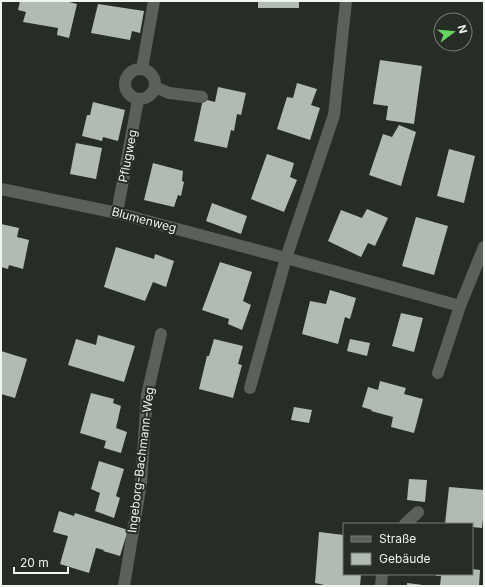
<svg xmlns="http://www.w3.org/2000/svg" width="485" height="587" font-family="Inter,sans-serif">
<rect width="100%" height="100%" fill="#252d25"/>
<g fill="#b2bbb1">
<path d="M20,1H69V2L77,4L69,38L57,35L58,28L23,22L26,12L18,10Z"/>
<rect x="258" y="1" width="41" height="7"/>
<path d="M98,4L144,11L140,33L132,31L130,40L91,33Z"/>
<path d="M380,60L422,66L414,124L386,120L388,106L373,104Z"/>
<path d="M297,83L317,89L311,105L320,108L310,140L277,129L287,97L293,98Z"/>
<path d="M218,87L246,93L241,115L237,114L234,131L231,130L227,148L194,141L203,99L215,102Z"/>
<path d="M93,102L125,110L118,141L103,137L102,141L82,136L87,115H90Z"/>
<path d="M399,125L416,132L401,186L369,175L383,134L392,137Z"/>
<path d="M76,143L102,148L96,179L70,174Z"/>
<path d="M449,149L475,156L464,203L437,196Z"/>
<path d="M267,154L294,163L290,177L297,180L284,212L251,199Z"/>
<path d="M153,163L183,171L182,181L184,182L181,196L178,195L174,207L144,200Z"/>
<path d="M212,203L247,216L241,234L206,221Z"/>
<path d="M367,209L388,218L375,246L368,243L361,257L328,241L341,210L362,218Z"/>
<path d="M416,217L448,226L434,275L402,266Z"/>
<path d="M1,224L19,228L17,237L29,240L23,269L9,265L8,269L1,267Z"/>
<path d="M116,247L154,259L155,254L174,261L166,287L153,282L145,301L104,287Z"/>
<path d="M220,262L252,272L243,301L251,305L242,330L228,324L229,319L202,310Z"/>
<path d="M330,290L356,298L350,319L345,317L338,344L302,334L310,301L326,304Z"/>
<path d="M401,313L423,318L414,352L392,346Z"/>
<path d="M98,335L135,346L124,382L68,365L76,339L96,345Z"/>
<path d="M214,339L243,346L238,364L242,365L233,398L199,389L207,356H209Z"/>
<path d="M350,339L370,343L367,356L347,351Z"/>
<path d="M1,351L27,359L15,398L1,394Z"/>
<path d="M380,381L406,388L404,394L423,399L414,433L391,427L393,417L371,411L372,410L362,407L368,387L378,390Z"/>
<path d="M91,393L114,399L113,403L121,406L116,428L127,432L121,453L104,448L106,441L80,433Z"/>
<path d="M294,407L312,410L309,423L291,420Z"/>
<path d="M99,461L124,469L116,496L120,498L114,518L95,511L100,493L91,489Z"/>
<path d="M409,479L427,480L425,502L407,500Z"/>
<path d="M449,487L484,490V509L482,528L472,527V524H445Z"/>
<path d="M59,511L74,516L75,513L128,530L120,556L103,551L104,550L96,548L89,573L60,564L68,536L53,532Z"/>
<path d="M319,532L344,535V574H361L360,586H329L315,583Z"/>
<path d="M472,569L480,570L479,586H440L441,576H436V574H472Z"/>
<path d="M407,583L423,585V586H407Z"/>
</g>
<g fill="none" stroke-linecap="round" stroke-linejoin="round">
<g stroke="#596158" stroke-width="12">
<circle cx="140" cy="84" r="15"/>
<path d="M142,69L154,1"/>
<path d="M155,87L169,93L202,97"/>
<path d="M1,189L117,213L286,258L460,306"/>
<path d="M117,213L138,100"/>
<path d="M438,373L460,306L484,247"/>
<path d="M250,388L286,258L334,115L346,1"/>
<path d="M405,524L418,512"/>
<path d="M124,586L141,483L147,395L161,334"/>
<path d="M381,586L382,574"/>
</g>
</g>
<g text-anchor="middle" stroke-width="4" stroke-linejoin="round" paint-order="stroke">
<g font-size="12" fill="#eff4ef" stroke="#252d25">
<text transform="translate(128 156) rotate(-79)" y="4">Pflugweg</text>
<text transform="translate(144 220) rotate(15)" y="4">Blumenweg</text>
<text transform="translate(141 460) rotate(-83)" y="4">Ingeborg-Bachmann-Weg</text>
</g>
</g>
<rect width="485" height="587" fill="none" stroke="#eff4ef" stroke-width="4"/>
<rect x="343" y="523" width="130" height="52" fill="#252d25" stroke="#767d76"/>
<rect x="351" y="536" width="20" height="6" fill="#596158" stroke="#767d76"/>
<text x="379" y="543" font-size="12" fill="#eff4ef">Straße</text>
<rect x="351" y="553" width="20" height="12" fill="#b2bbb1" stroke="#767d76"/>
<text x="379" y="563" font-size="12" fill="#eff4ef">Gebäude</text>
<g transform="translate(453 32) rotate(74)"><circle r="19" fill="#252d25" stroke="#767d76"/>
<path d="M0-3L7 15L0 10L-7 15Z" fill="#69d464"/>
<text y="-6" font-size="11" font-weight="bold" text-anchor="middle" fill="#eff4ef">N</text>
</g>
<path d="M14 567v6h54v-6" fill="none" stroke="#eff4ef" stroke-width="2"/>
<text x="20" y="567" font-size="12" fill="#eff4ef" stroke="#252d25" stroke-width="3" paint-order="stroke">20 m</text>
</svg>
